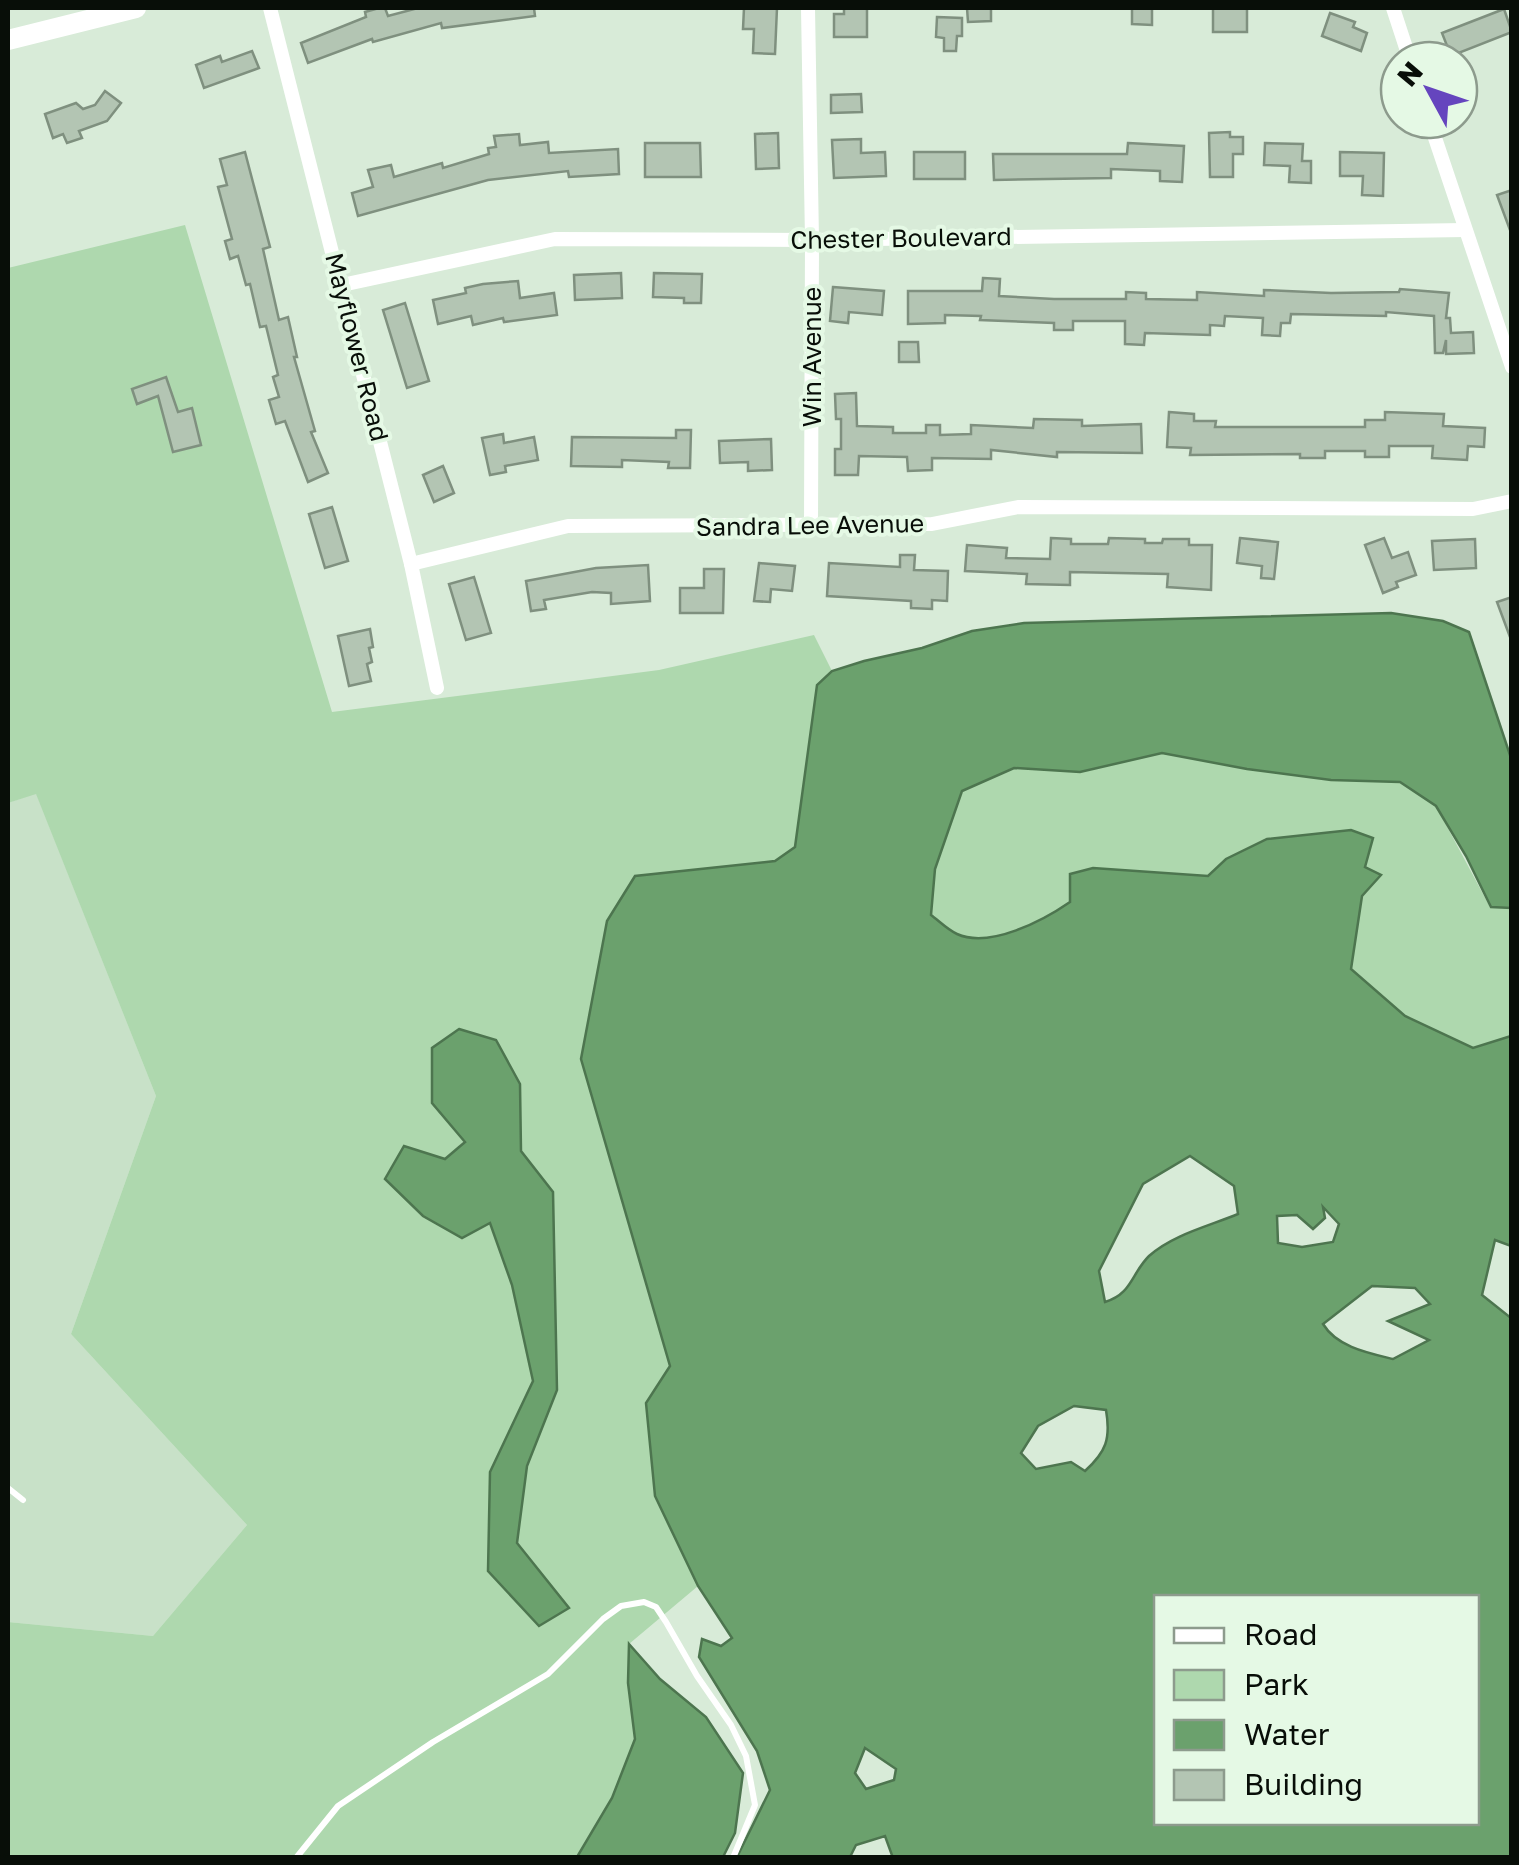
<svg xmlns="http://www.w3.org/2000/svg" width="1519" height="1865" font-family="'Golos Text',sans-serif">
<rect width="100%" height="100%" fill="#d8ebd8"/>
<path fill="#c8e1c8" d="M36,793L156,1096L71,1334L247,1525L153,1636L8,1622V803Z"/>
<g fill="#aed8ae" fill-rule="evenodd">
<path d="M185,225L332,712L659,670L814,635L832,671L817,685L795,847L775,861L635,876L607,921L581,1059L670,1367L646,1403L655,1496L698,1586L629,1644L628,1683L635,1739L612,1798L577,1857H8V1622L153,1636L247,1525L71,1334L156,1096L36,794L8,803V268ZM520,1084L521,1151L553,1192L557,1390L527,1466L517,1544L569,1608L488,1571L490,1472L533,1381L512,1285L489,1223L404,1146L445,1160Z"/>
<path d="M1162,753L1247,769L1331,780L1400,782L1436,806L1490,907L1511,908V1036L1474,1048L1405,1016L1351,969L1365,867L1351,830L1327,835H1295L1226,859L1209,876L1093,868L1070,875L1071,902C1044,920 990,949 957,934C948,930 939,921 931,915L935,869L962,791L1014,768L1080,772Z"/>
</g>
<g fill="#6ba16d" stroke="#4d754f" stroke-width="2.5" fill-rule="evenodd">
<path d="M1391,613L1443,621L1469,632L1511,758V908L1491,907L1466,856L1436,806L1400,782L1331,780L1247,769L1162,753L1080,772L1014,768L962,791L935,869L931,915C939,921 948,930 957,934C990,949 1044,920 1070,902V874L1093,868L1208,876L1226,859L1267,839L1351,830L1373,838L1365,867L1381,875L1362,896L1351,969L1405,1016L1473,1048L1511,1036V1246L1495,1240L1482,1295L1511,1318V1857L893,1858L885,1836L856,1845L850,1857H737L770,1790L757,1751L699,1657L702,1639L721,1646L732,1638L698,1586L655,1496L646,1403L670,1366L581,1059L607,921L635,876L775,861L795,847L817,685L832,671L864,661L922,648L972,631L1024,623ZM1190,1156L1234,1186L1238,1214C1209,1226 1172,1235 1149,1256C1131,1274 1132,1294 1105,1302L1099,1271L1143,1184ZM1323,1207L1339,1224L1333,1242L1302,1247L1278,1243L1277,1216L1297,1215L1313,1229L1325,1218ZM1372,1286L1415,1288L1430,1304L1388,1321L1429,1340L1393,1359C1368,1353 1337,1347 1323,1324ZM1074,1406L1106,1410C1111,1439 1106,1452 1085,1471L1071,1462L1036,1469L1021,1453L1038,1426ZM1156,1598H1476V1822H1156ZM865,1748L896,1769L894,1780L866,1789L855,1773Z"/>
<path d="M459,1029L496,1040L520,1084L521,1151L553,1192L557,1390L527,1466L517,1543L569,1608L539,1626L488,1571L490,1472L533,1381L512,1285L490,1223L462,1238L423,1216L385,1179L404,1146L445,1159L465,1142L432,1103V1048Z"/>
<path d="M629,1644L660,1679L706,1717L743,1773L735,1833L723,1857H577L612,1798L635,1739L628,1683Z"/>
</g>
<g fill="#b3c5b3" stroke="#7f907f" stroke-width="2.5">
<path d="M379,8H385L388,16L418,8H534L535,16L442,28L441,23L373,42L372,39L308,63L301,43L366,17L365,12Z"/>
<path d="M744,8H777L775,54L753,53L754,29H743Z"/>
<path d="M844,8H867V37H834V14H844Z"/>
<path d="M967,8H991V21L968,22Z"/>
<path d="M1132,8H1152V25L1132,24Z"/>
<rect x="1213" y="8" width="34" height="24"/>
<path d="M1504,9L1512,32L1451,56L1442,33Z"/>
<path d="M1330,13L1355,22L1353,27L1367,33L1361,51L1322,36Z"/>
<path d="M937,17L962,18V36H957L956,51H944V38L936,37Z"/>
<path d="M252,51L259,68L204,88L196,65L220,56L222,62Z"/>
<path d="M105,91L121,103L107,121L79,131L82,138L67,143L63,134L53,138L45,114L76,103L83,109L95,105Z"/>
<path d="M861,94L862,112L831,113V95Z"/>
<path d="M1230,132V137H1243V154H1233V177H1210L1209,133Z"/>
<path d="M778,133L779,168L756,169L755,134Z"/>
<path d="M519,134L520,145L548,142L549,153L618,149L619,174L569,177L568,171L488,180L358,216L352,193L373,187L368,170L391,165L394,177L442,163L443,168L489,154L488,148L496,147L494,136Z"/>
<path d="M861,139V153L885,152L886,176L834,178L832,140Z"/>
<path d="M645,143H700L701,177H645Z"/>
<path d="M1128,143L1184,146L1182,182L1160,181V171L1111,169V178L994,180L993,154H1127Z"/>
<path d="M1265,143L1303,144L1302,161H1311V183L1289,182L1290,166L1264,165Z"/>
<path d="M245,152L270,247L263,249L279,320L288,317L297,357H294L315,431L311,432L328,473L308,482L285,421L276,424L269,400L279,397L273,377L278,375L266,326L260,327L250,284L246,285L238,256L230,259L225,241L232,239L218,187L227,185L220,159Z"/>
<rect x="914" y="152" width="51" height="27"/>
<path d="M1340,152L1384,153L1383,196L1362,195L1363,176H1340Z"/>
<path d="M1512,190V230H1510L1497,195Z"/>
<path d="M621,273L622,298L575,300L574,275Z"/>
<path d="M654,273L702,274L701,303H684V298L653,297Z"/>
<path d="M983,278L1000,279L999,296L1054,299H1126V292L1146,293V299L1197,300V292L1264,296V290L1331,293L1399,292L1400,289L1449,293L1446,318H1450L1451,333L1473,332L1474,353L1446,354V340L1443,353H1435L1434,316L1386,312V316L1291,314L1290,323H1281L1280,336L1262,335L1263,318L1225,316L1224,326L1210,325V335L1145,333L1144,345L1125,344V321H1073V330H1054V323L980,320L981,316L945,315V323L908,324V291H982Z"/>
<path d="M518,281L520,298L554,293L557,315L504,322L503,318L473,325L471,316L438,324L433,300L466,293L465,288L483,284Z"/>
<path d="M833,287L884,291L882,315L849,312L848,323L830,321Z"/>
<path d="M405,303L429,381L407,388L383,310Z"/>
<path d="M899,342H918L919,362H899Z"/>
<path d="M166,377L178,412L192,408L201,445L173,452L158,396L137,404L132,389Z"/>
<path d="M856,393L857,426L893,427V433H926V425H940V435L971,434V425L1033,428L1034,419L1082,420V426L1141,424L1142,453L1057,452V457L991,450V459L932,458V470L908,471L907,457L859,456L858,475H835V449H841V419H836L835,394Z"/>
<path d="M1169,412L1194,414V421H1216L1215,427H1365V420H1385V412L1444,414L1443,426L1485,428L1484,447L1468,446L1467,460L1432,458L1433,446H1389V457H1365V451H1325V458H1300V454L1190,455L1191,448L1167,447Z"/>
<path d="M676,430H691L690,468H668L669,462L622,460V467L571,466L572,437L676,438Z"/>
<path d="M503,434L504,443L534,437L538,460L505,466L506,472L490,475L482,438Z"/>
<path d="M771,439L772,470L748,471V462L720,463L719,441Z"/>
<path d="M443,466L454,493L434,502L423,475Z"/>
<path d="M332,507L348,561L325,568L309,514Z"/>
<path d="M1051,538L1071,539V544H1108L1109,538L1145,539V543H1162L1163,539H1189V545H1212L1211,590L1167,587L1168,574L1070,572V585L1026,584L1027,574L965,571L967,545L1007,548L1006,558L1050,559Z"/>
<path d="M1240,538L1278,542L1274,579L1261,578L1262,566L1237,563Z"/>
<path d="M1384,538L1392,558L1408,552L1416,575L1396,582L1398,587L1383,593L1365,545Z"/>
<path d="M1475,539L1476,568L1434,570L1432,541Z"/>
<path d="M900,555H915L914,570L948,571L947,601L932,600V609L911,608V601L827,596L829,563L900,567Z"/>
<path d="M759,563L795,566L792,591L771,589L770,602L754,601Z"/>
<path d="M648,565L650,601L611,604V593L592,592L544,600L546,609L531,611L526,581L596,568Z"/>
<path d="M704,569H724L723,613H680V588H704Z"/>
<path d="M474,577L491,633L466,640L449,584Z"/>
<path d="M1512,597V637H1510L1497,602Z"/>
<path d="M370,629L373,647L369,648L372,662L367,664L371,681L349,686L338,636Z"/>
</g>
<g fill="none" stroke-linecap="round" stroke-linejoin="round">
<g stroke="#fff" stroke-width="6">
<path d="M8,1488L23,1500"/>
<path d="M296,1858L338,1806L433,1742L548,1674L603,1619L621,1606L644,1602L656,1607L666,1622L697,1676L731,1725L746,1756L755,1805L733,1858"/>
</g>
<g stroke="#fff" stroke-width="14">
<path d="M270,8L411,564L437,688"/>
<path d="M808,8L812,240L811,526"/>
<path d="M1393,8L1410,60"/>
<path d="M1429,120L1512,367"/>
<path d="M342,285L555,239L812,240L1465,230"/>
<path d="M411,564L568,526L932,524L1018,507L1473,509L1512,501"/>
</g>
<path stroke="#fff" stroke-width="20" d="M8,40L136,8"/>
</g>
<g text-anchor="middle" stroke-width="8" stroke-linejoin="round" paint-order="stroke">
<g font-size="25" fill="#080e08" stroke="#e5f9e5">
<text transform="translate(901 238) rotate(-1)" y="9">Chester Boulevard</text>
<text transform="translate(357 347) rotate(76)" y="9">Mayflower Road</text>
<text transform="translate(812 357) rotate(-90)" y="9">Win Avenue</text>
<text transform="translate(810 525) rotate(-1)" y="9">Sandra Lee Avenue</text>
</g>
</g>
<rect width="1519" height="1865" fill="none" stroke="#080e08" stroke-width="20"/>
<rect x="1154" y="1595" width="325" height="230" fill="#e5f9e5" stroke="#8d9b8d" stroke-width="2.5"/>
<rect x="1174" y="1628" width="50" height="15" fill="#ffffff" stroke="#8d9b8d" stroke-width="2.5"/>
<text x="1244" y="1645" font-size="30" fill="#080e08">Road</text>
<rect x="1174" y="1670" width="50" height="30" fill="#aed8ae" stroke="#8d9b8d" stroke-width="2.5"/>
<text x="1244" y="1695" font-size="30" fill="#080e08">Park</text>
<rect x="1174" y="1720" width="50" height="30" fill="#6ba16d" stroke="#8d9b8d" stroke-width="2.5"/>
<text x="1244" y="1745" font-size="30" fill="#080e08">Water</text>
<rect x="1174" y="1770" width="50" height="30" fill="#b3c5b3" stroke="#8d9b8d" stroke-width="2.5"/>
<text x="1244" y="1795" font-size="30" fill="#080e08">Building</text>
<g transform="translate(1429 90) rotate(310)"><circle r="48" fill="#e5f9e5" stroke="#8d9b8d" stroke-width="2.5"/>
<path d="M0-8L18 38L0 25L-18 38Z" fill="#6545be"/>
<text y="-15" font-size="28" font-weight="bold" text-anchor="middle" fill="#080e08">N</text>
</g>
</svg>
